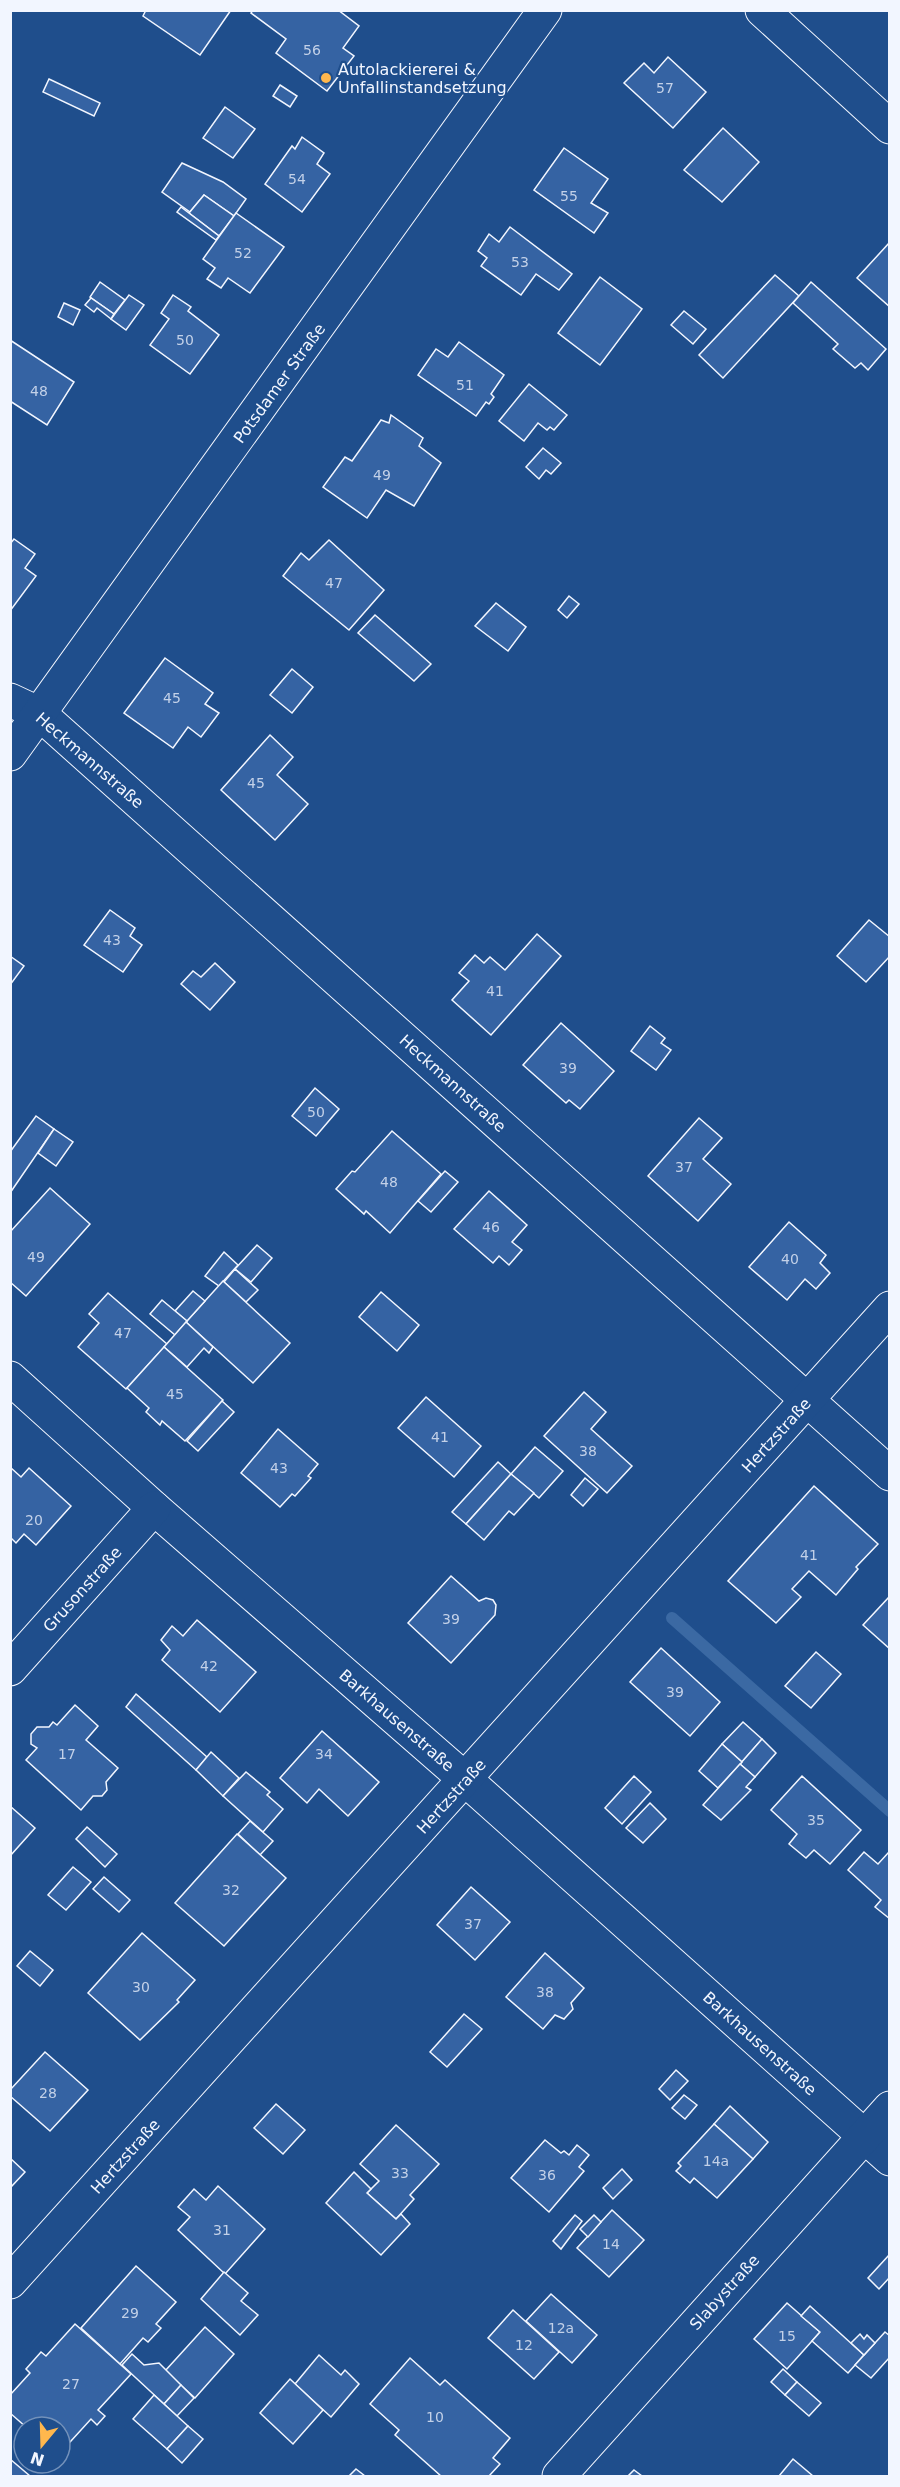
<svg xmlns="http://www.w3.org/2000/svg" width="900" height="2487" font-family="'DejaVu Sans',sans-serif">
<rect width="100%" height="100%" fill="#1f4e8c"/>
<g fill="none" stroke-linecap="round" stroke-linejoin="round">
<path stroke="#3b69a3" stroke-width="12" d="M672,1618L890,1811"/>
</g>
<g fill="#3563a3" stroke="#f2f6ff" stroke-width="1.5">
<path d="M231,10L200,55L143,16L146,10Z"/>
<path d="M253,10H338L359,26L343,48L354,56L327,91L276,53L286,39L251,13Z"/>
<path d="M668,57L706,92L673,128L624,83L644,63L654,73Z"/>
<path d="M49,79L100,103L94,116L43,92Z"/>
<path d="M280,85L297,96L290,107L273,96Z"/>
<path d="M225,107L255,129L233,158L203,138Z"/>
<path d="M723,128L759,162L722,202L684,170Z"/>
<path d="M302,137L324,153L317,164L330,174L302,212L265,184L292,146L295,149Z"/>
<path d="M564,148L608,179L591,203L608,213L594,233L534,190Z"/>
<path d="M182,163L223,182L246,199L234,216L204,195L190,212L162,192Z"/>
<path d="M204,195L234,216L219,236L189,213Z"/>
<path d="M181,207L219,236L216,240L177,212Z"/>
<path d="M236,213L284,247L250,293L228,278L221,288L207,279L215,268L203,259Z"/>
<path d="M510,227L572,274L559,290L536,274L521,295L481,266L487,258L478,251L489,234L499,242Z"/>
<path d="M890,242V307L857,278Z"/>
<path d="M775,275L799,296L723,378L699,355Z"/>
<path d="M600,277L642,309L600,365L558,333Z"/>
<path d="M100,282L125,300L114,314L90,297Z"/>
<path d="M811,282L886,349L868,370L861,363L855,368L833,349L838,344L793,303Z"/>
<path d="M129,295L144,305L126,330L111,319Z"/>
<path d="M173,295L191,307L188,311L219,335L190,374L150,345L169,319L161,313Z"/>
<path d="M91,298L114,314L111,319L97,308L94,312L85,305Z"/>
<path d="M64,303L80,310L73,325L58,317Z"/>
<path d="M684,311L706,329L693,344L671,325Z"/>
<path d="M10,340L74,382L47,425L10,401Z"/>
<path d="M459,342L504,375L491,394L494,397L489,404L486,402L476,416L418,375L436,349L448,357Z"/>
<path d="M529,384L567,415L554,430L550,427L547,430L538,423L524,441L499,421Z"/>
<path d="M391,415L423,438L419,446L441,463L414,506L386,490L367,518L323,487L345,457L352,461L381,420L389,423Z"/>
<path d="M543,448L561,463L551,474L546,470L539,479L526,467Z"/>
<path d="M14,539L35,554L25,568L36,576L10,611V544Z"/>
<path d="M329,540L384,590L349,630L283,576L301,553L309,560Z"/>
<path d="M569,596L579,604L567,618L558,610Z"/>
<path d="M496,603L526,627L508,651L475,626Z"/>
<path d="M375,615L431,664L414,681L358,633Z"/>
<path d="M165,658L213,693L205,704L219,713L201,737L188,727L173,748L124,713Z"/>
<path d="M292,669L313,687L292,713L270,695Z"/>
<path d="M270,735L293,757L277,775L308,804L275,840L221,790Z"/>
<path d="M110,910L135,928L130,936L142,945L123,972L84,945Z"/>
<path d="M869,920L890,937V956L866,982L837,956Z"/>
<path d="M537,934L561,956L491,1035L452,1000L469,981L459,973L475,955L484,963L490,957L505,970Z"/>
<path d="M10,956L24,966L10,985Z"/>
<path d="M215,963L235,982L210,1010L181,984L193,971L201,977Z"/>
<path d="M561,1023L614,1071L580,1109L569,1100L566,1103L523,1065Z"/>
<path d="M650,1026L665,1038L661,1043L671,1050L656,1070L631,1051Z"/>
<path d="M315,1088L339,1109L316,1136L292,1116Z"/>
<path d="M36,1116L54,1129L10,1193V1152Z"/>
<path d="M699,1118L722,1138L703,1159L731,1184L698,1221L648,1176Z"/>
<path d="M54,1129L73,1142L56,1166L38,1153Z"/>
<path d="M392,1131L441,1174L390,1233L366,1211L364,1214L336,1189L352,1171L355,1172Z"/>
<path d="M445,1171L458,1182L431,1212L418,1201Z"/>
<path d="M50,1188L90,1224L26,1296L10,1282V1232Z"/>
<path d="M489,1191L527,1225L512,1242L522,1250L509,1265L499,1256L493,1263L454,1229Z"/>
<path d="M789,1222L826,1255L820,1263L830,1273L816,1289L805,1279L787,1300L749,1267Z"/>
<path d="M257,1245L272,1258L251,1282L235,1269Z"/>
<path d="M224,1252L238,1265L219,1286L205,1276Z"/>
<path d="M235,1269L258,1290L246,1302L224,1282Z"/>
<path d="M223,1281L290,1343L253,1383L186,1322Z"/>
<path d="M193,1291L205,1301L187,1321L175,1311Z"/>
<path d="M381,1292L419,1325L397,1351L359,1317Z"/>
<path d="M108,1293L167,1344L126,1389L78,1347L99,1323L89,1314Z"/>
<path d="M162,1300L187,1321L175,1335L150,1314Z"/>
<path d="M186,1322L213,1347L209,1353L204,1348L187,1367L164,1347Z"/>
<path d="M164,1347L223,1400L185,1441L162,1421L160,1425L146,1412L149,1408L127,1388Z"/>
<path d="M584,1392L606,1412L591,1429L632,1466L607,1493L544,1436Z"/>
<path d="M426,1397L481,1446L454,1477L398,1428Z"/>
<path d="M222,1401L234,1412L198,1451L187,1441Z"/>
<path d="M278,1429L318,1464L308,1476L311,1478L295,1496L292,1494L280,1507L241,1473Z"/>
<path d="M535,1447L563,1471L539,1498L511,1474Z"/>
<path d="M498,1462L511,1474L466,1524L452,1512Z"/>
<path d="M10,1467L21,1477L29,1468L71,1506L36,1545L24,1534L16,1543L10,1537Z"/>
<path d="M511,1474L534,1493L514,1515L509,1511L484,1540L466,1524Z"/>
<path d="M585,1478L598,1489L583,1506L571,1495Z"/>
<path d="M814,1486L878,1544L856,1567L858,1569L836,1595L809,1571L792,1589L801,1597L776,1623L728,1581Z"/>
<path d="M451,1576L479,1601L486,1598L493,1600L496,1605L495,1615L451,1663L408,1623Z"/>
<path d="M890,1596V1649L863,1625Z"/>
<path d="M197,1620L256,1672L220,1712L162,1660L170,1650L161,1640L172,1626L183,1636Z"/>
<path d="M661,1648L720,1702L690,1736L630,1682Z"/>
<path d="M816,1652L841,1674L811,1708L785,1686Z"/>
<path d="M136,1694L207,1757L196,1770L126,1707Z"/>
<path d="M75,1705L98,1726L86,1740L118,1768L106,1782L107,1790L102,1796H93L81,1810L26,1760L37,1748L31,1744V1734L37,1727H49L53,1722L57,1725Z"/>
<path d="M743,1722L762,1739L742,1762L722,1744Z"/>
<path d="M322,1731L379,1782L348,1816L319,1789L307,1803L280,1778Z"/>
<path d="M762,1739L776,1753L755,1777L740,1764Z"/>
<path d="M722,1744L742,1762L718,1788L699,1771Z"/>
<path d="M211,1752L239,1778L223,1796L196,1770Z"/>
<path d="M740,1764L755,1777L746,1787L751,1790L721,1820L703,1805Z"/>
<path d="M246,1772L270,1792L267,1795L283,1809L263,1832L223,1796Z"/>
<path d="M634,1776L651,1792L622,1824L605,1808Z"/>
<path d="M802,1776L861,1830L830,1864L814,1850L806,1858L789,1844L797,1834L771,1810Z"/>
<path d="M650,1803L666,1819L643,1843L626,1828Z"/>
<path d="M10,1806L35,1828L10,1856Z"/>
<path d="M250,1821L273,1841L260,1855L238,1834Z"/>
<path d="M87,1827L117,1854L105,1867L76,1839Z"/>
<path d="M237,1834L286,1878L224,1946L175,1903Z"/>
<path d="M864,1852L878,1864L888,1853L890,1855V1919L875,1907L881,1900L848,1870Z"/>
<path d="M73,1867L91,1882L66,1910L48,1895Z"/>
<path d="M104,1877L130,1900L119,1912L93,1889Z"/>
<path d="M471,1887L510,1922L475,1960L437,1925Z"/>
<path d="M142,1933L195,1980L177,2000L179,2002L140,2040L88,1993Z"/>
<path d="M30,1951L53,1970L40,1986L17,1966Z"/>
<path d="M545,1953L584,1988L571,2003L573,2009L564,2019L555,2015L543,2029L506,1997Z"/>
<path d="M464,2014L482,2029L447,2067L430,2052Z"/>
<path d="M45,2052L88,2090L50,2131L10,2096V2090Z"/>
<path d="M676,2070L688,2081L670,2100L659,2089Z"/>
<path d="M684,2095L697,2105L685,2119L672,2108Z"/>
<path d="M276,2104L305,2130L283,2154L254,2128Z"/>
<path d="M730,2106L768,2142L753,2159L714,2124Z"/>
<path d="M714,2124L753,2159L717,2198L694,2178L690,2183L676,2171L681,2166L678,2163Z"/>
<path d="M396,2125L439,2164L410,2195L414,2199L396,2219L367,2193L379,2181L360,2164Z"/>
<path d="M545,2140L561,2153L564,2151L569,2155L577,2145L589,2155L579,2167L584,2171L549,2212L511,2178Z"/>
<path d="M10,2158L25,2172L10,2188Z"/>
<path d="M622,2169L632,2180L613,2199L603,2188Z"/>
<path d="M354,2172L371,2189L367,2193L396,2219L401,2214L410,2224L381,2255L326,2203Z"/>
<path d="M218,2186L265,2229L225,2274L178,2230L190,2217L178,2207L194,2189L206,2200Z"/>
<path d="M612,2210L644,2240L609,2277L577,2248Z"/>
<path d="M575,2215L582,2221L561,2249L553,2241Z"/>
<path d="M594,2215L601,2222L588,2237L580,2229Z"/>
<path d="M890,2254V2277L879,2289L868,2278Z"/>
<path d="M136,2266L176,2302L156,2324L161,2328L148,2342L143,2338L120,2364L81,2328Z"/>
<path d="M224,2272L248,2293L241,2301L258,2315L240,2335L201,2299Z"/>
<path d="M551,2294L597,2335L572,2363L526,2321Z"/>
<path d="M787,2303L820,2332L787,2369L754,2339Z"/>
<path d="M810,2306L864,2355L848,2373L812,2341L820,2332L801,2316Z"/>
<path d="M513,2310L559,2352L534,2379L488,2338Z"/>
<path d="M75,2324L131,2374L98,2410L105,2416L97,2425L91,2419L60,2453V2427H26L10,2413V2395L30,2373L26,2369L41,2352L46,2356Z"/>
<path d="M205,2327L234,2354L195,2398L165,2371Z"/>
<path d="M885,2332L890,2336V2357L871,2378L855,2365Z"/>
<path d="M860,2334L864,2339L867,2335L875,2343L864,2355L851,2343Z"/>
<path d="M132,2354L144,2365L159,2363L181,2385L164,2404L122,2365Z"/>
<path d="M319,2355L341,2375L345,2370L359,2384L331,2417L295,2384Z"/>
<path d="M410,2358L440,2385L445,2380L510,2438L493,2458L500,2464L489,2476H441L395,2435L399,2430L370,2404Z"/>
<path d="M783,2369L797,2382L785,2395L771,2382Z"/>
<path d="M290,2379L323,2410L293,2444L260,2413Z"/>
<path d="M797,2382L821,2403L809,2416L785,2395Z"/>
<path d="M181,2385L194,2398L177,2416L164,2404Z"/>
<path d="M154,2395L188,2426L167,2449L133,2419Z"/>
<path d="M188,2426L203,2439L182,2463L167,2449Z"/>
<path d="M10,2459L30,2476H10Z"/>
<path d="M793,2459L813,2476H779Z"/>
<path d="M356,2469L365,2476H349Z"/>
<path d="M634,2470L642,2476H628Z"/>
</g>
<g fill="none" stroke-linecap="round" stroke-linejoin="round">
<g stroke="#f2f6ff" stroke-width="35">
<g id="minor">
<path d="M10,700L40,714L890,1474"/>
<path d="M10,1378L154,1508L466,1780L890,2159"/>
<path d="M10,1669L154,1508"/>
<path d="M10,2282L890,1308"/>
<path d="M559,2476L890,2108"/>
</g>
</g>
<g stroke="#f2f6ff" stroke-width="35">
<g id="tertiary">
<path d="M762,10L890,127"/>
<path d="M10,754L545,10"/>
</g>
</g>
<use href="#minor" stroke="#1f4e8c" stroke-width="33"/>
<use href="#tertiary" stroke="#1f4e8c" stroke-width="33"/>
</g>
<circle fill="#ffb74d" stroke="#1f4e8c" stroke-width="2" cx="326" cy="78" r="6"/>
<g text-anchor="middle" stroke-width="4.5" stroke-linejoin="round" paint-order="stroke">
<g font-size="14" fill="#c3d1e8">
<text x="312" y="55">56</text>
<text x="665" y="93">57</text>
<text x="297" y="184">54</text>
<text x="569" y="201">55</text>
<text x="243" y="258">52</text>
<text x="520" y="267">53</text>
<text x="185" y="345">50</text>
<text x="465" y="390">51</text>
<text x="39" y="396">48</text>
<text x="382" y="480">49</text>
<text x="334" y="588">47</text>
<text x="172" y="703">45</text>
<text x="256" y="788">45</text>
<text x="112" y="945">43</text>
<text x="495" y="996">41</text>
<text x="568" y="1073">39</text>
<text x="316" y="1117">50</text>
<text x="684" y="1172">37</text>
<text x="389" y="1187">48</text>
<text x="491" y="1232">46</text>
<text x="36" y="1262">49</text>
<text x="790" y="1264">40</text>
<text x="123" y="1338">47</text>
<text x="175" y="1399">45</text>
<text x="440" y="1442">41</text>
<text x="588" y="1456">38</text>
<text x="279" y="1473">43</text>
<text x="34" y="1525">20</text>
<text x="809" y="1560">41</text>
<text x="451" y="1624">39</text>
<text x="209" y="1671">42</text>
<text x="675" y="1697">39</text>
<text x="67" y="1759">17</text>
<text x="324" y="1759">34</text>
<text x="816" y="1825">35</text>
<text x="231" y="1895">32</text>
<text x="473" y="1929">37</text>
<text x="141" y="1992">30</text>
<text x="545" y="1997">38</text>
<text x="48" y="2098">28</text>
<text x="716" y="2166">14a</text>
<text x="400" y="2178">33</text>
<text x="547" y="2180">36</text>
<text x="222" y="2235">31</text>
<text x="611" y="2249">14</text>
<text x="130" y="2318">29</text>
<text x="561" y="2333">12a</text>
<text x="787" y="2341">15</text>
<text x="524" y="2350">12</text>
<text x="71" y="2389">27</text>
<text x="435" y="2422">10</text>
</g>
<g font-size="16" fill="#f2f6ff" stroke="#1f4e8c" text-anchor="start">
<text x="338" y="75">Autolackiererei &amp;<tspan x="338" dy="18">Unfallinstandsetzung</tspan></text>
</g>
<g font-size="16" fill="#f2f6ff" stroke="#1f4e8c">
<text transform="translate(279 383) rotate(-54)" y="6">Potsdamer Straße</text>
<text transform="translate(90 760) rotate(41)" y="6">Heckmannstraße</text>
<text transform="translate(453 1083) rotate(42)" y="6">Heckmannstraße</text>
<text transform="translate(776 1435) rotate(-48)" y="6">Hertzstraße</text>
<text transform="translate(82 1589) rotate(-48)" y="6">Grusonstraße</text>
<text transform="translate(397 1720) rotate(41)" y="6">Barkhausenstraße</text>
<text transform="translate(451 1796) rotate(-48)" y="6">Hertzstraße</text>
<text transform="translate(760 2043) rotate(42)" y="6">Barkhausenstraße</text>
<text transform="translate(125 2156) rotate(-48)" y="6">Hertzstraße</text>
<text transform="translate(724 2292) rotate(-48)" y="6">Slabystraße</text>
</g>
</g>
<rect width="900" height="2487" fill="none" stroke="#f2f6ff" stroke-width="24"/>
<g transform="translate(42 2445) rotate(199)"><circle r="28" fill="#1f4e8c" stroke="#7391ba" stroke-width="1.5"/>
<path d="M0-4.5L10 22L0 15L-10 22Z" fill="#ffb74d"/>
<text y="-9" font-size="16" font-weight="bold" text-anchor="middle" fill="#f2f6ff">N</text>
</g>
</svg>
